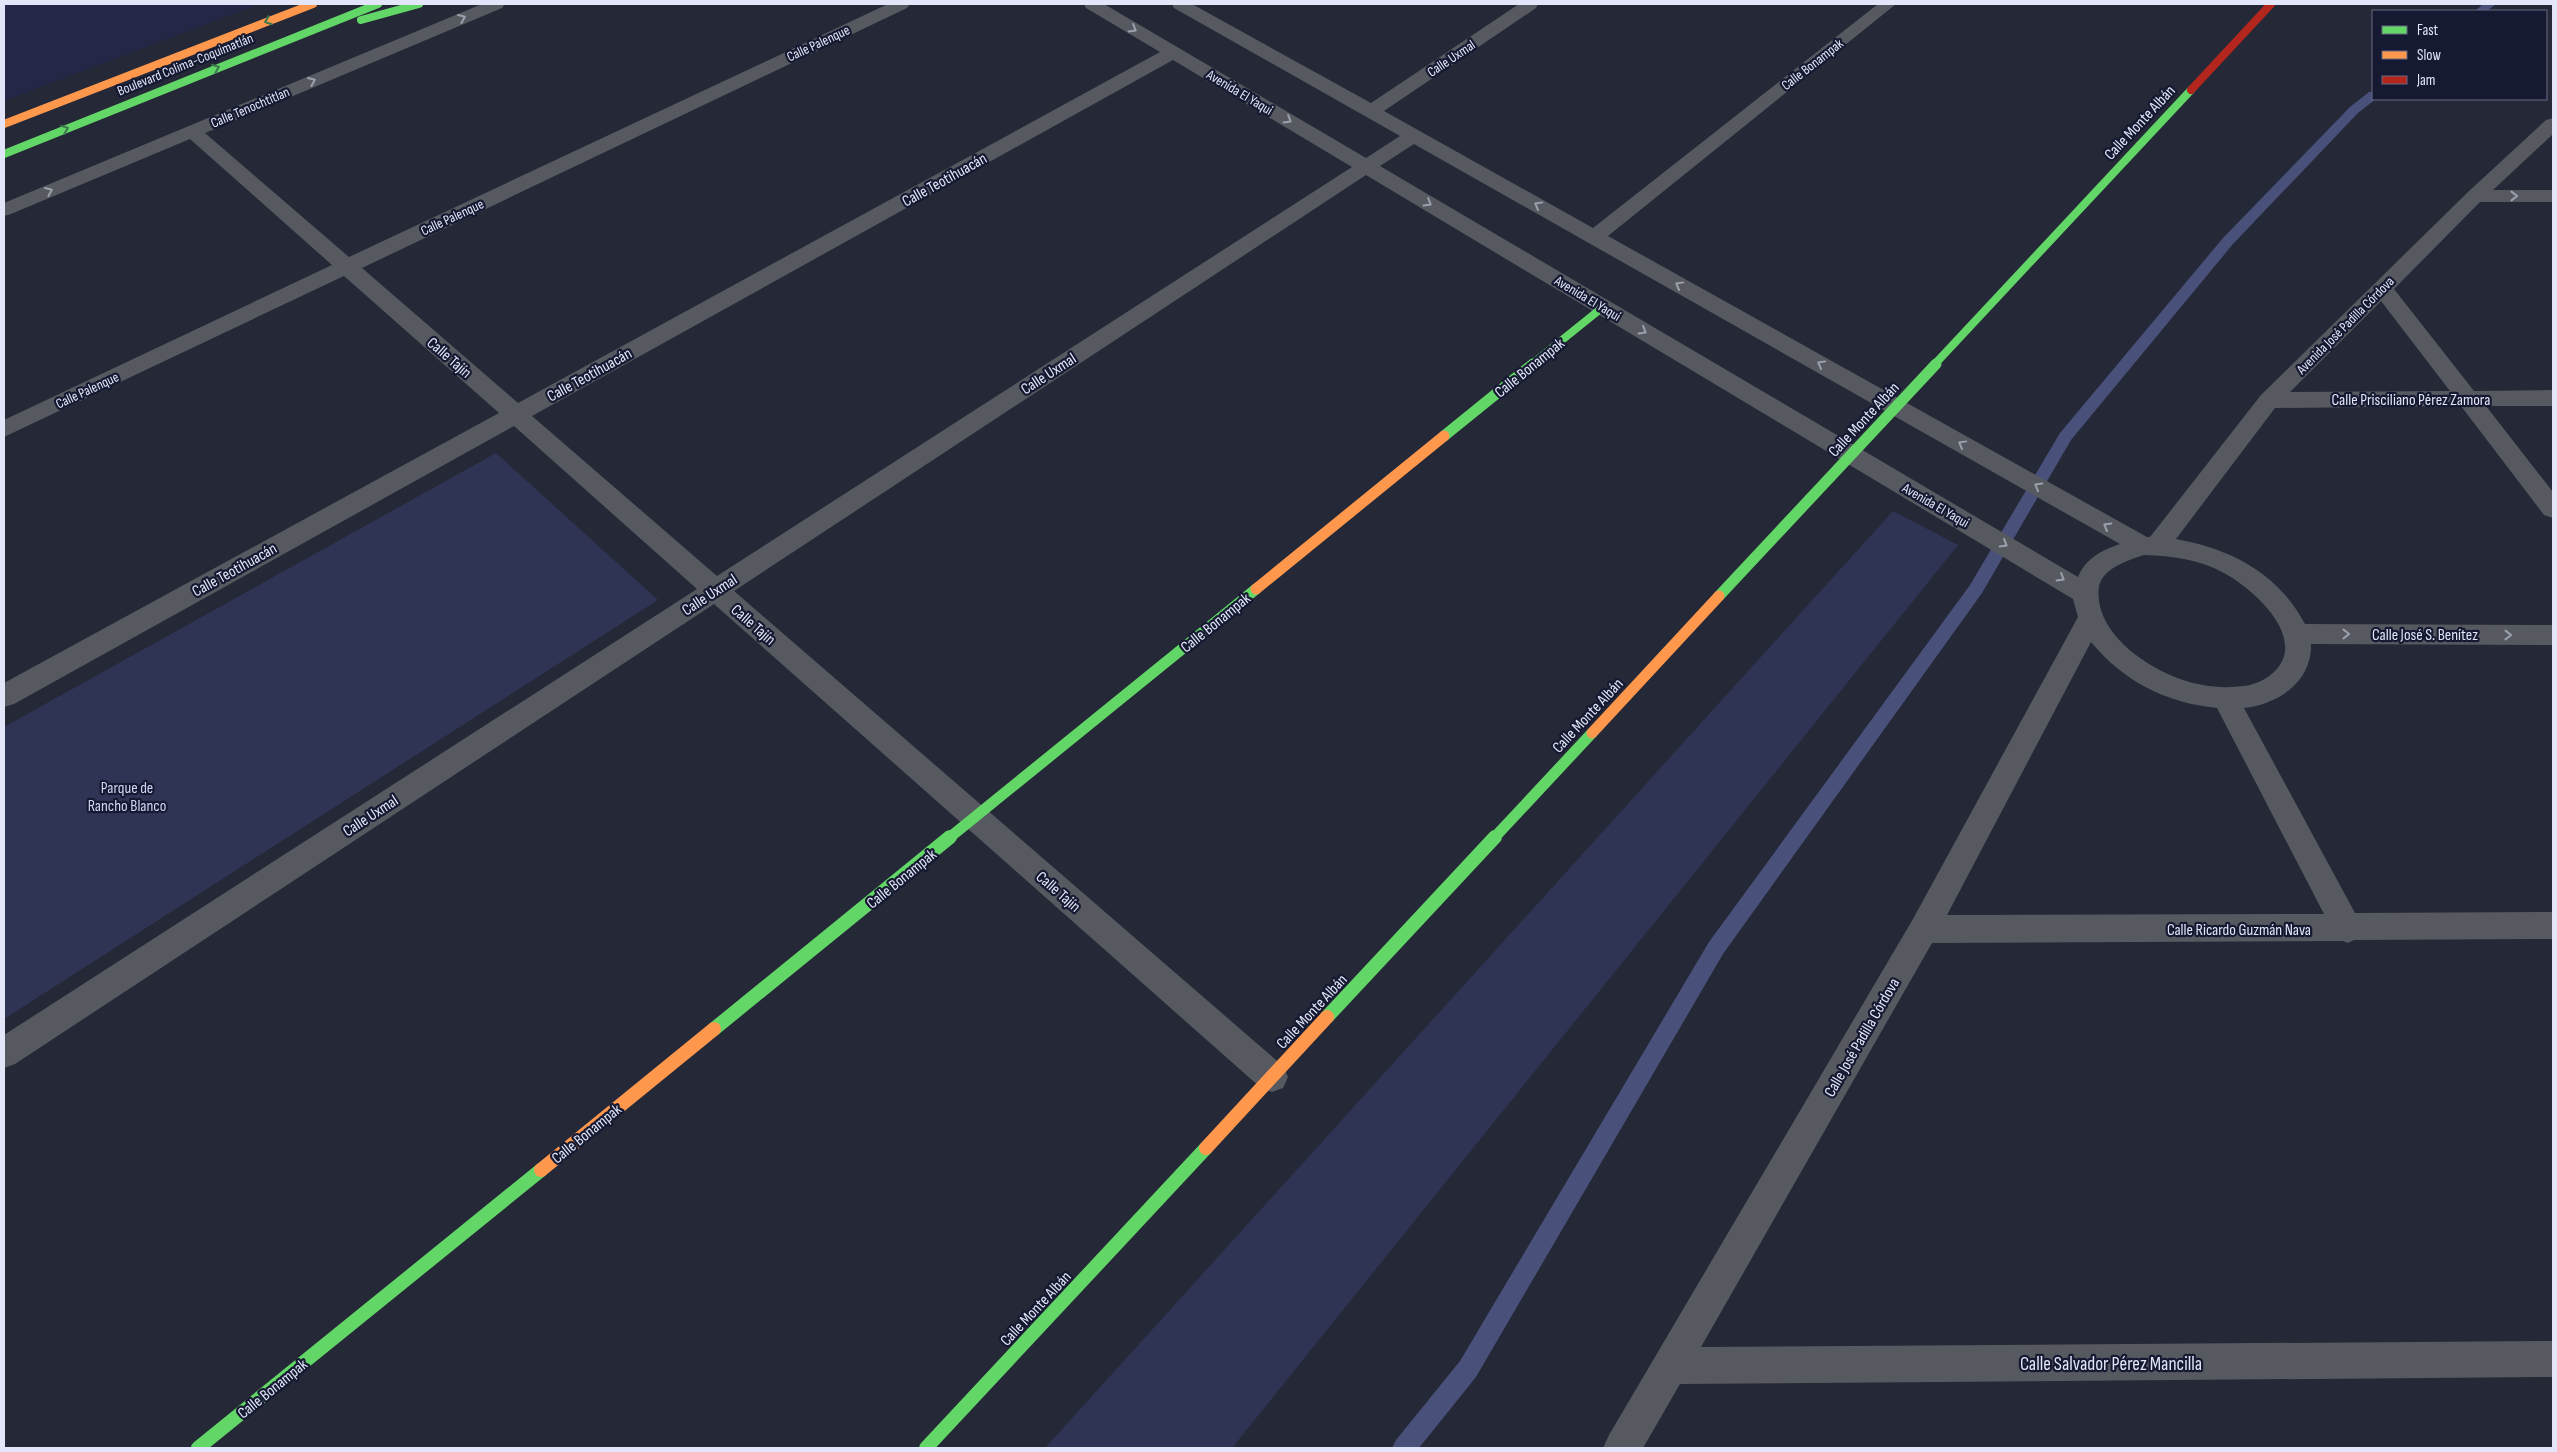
<svg xmlns="http://www.w3.org/2000/svg" width="2557" height="1452" font-family="'Sofia Sans Condensed',sans-serif">
<rect width="100%" height="100%" fill="#252836"/>
<path fill="#242846" d="M4,4H260L4,101Z"/>
<g fill="#2f3454">
<path d="M496,453L658,600L4,1019V727Z"/>
<path d="M1893,511L1958,545L1232,1448H1045Z"/>
</g>
<g fill="none" stroke-linecap="round" stroke-linejoin="round">
<g fill="#49517b" fill-rule="evenodd">
<path d="M2483,4H2496L2487,11H2475Z"/>
<path d="M2369,92H2373V99H2376L2358,113L2233,244L2071,440L1982,593L1723,954L1476,1377L1419,1448H1392L1396,1440L1460,1361L1709,942L1970,585L2060,433L2223,238L2350,107Z"/>
</g>
<path fill="#575960" fill-rule="evenodd" d="M482,4H505L502,8L205,133L349,257L888,4H910L907,8L362,268L518,403L1160,52L1086,8L1084,4H1104L1366,158L1400,136L1174,8L1172,4H1192L1371,103L1519,4H1538L1536,8L1384,111L1593,228L1878,4H1896L1608,236L2147,537H2150L2261,395L2468,192L2546,120L2553,118V134L2493,190H2553V202H2480L2394,289L2474,391L2553,390V406H2486L2553,492V518L2544,515L2461,406L2275,408L2176,539C2231,549 2278,573 2305,624L2553,625V645L2311,644C2312,682 2278,704 2244,708L2355,913L2553,912V939L2354,940L2348,943L2343,941L1932,943L1701,1347L2553,1341V1377L1680,1384L1643,1448H1603L1609,1435L1913,919L2078,617L2073,599L1366,175L734,591L1283,1066L1288,1077L1283,1088L1272,1092L1261,1088L714,604L15,1064L4,1068V1035L697,589L514,426L14,704L4,707V683L499,413L344,276L4,437V420L332,265L190,139L11,214L4,216V203ZM1173,60L1352,167L717,576L532,416ZM1414,144L2120,544C2102,550 2085,559 2078,577L1380,166ZM2381,301L2450,391L2290,392ZM2144,555C2172,556 2199,559 2224,573C2252,588 2307,636 2276,670C2267,679 2256,685 2243,686C2223,689 2199,686 2180,679C2147,667 2104,638 2099,601C2098,592 2098,583 2104,576C2115,564 2129,560 2144,555ZM2091,642C2123,681 2166,703 2217,708L2324,914L1947,915Z"/>
<g stroke="#63d668" stroke-width="8">
<path d="M361,20L419,4"/>
<path d="M4,154L378,4"/>
<path d="M1531,365L1603,307"/>
<path d="M1934,365L2191,90"/>
</g>
<g stroke="#63d668" stroke-width="11">
<path d="M1444,436L1533,364"/>
<path d="M1719,596L1936,364"/>
<path d="M949,838L1256,589"/>
<path d="M1494,838L1592,733"/>
</g>
<g stroke="#63d668" stroke-width="14">
<path d="M1327,1017L1495,837"/>
<path d="M714,1029L950,837"/>
<path d="M198,1448L541,1170"/>
<path d="M926,1448L1206,1148"/>
</g>
<path stroke="#ff974d" stroke-width="8" d="M4,124L313,4"/>
<g stroke="#ff974d" stroke-width="11">
<path d="M1256,589L1444,436"/>
<path d="M1592,733L1719,596"/>
</g>
<g stroke="#ff974d" stroke-width="14">
<path d="M1206,1148L1327,1017"/>
<path d="M541,1170L714,1029"/>
</g>
<path stroke="#b3261e" stroke-width="8" d="M2191,90L2271,4"/>
</g>
<defs><path id="oneway-chevron" d="M-2-3.5L2.5 0L-2 3.5" fill="none" stroke-width="1.6" stroke-linecap="round" stroke-linejoin="round" transform="scale(1.25)"/></defs>
<g stroke="#9ca0ac">
<use href="#oneway-chevron" transform="translate(462 18) rotate(-23)"/>
<use href="#oneway-chevron" transform="translate(1133 29) rotate(31)"/>
<use href="#oneway-chevron" transform="translate(312 81) rotate(-23)"/>
<use href="#oneway-chevron" transform="translate(1288 120) rotate(31)"/>
<use href="#oneway-chevron" transform="translate(49 191) rotate(-23)"/>
<use href="#oneway-chevron" transform="translate(2514 196)"/>
<use href="#oneway-chevron" transform="translate(1428 203) rotate(31)"/>
<use href="#oneway-chevron" transform="translate(1538 205) rotate(-151)"/>
<use href="#oneway-chevron" transform="translate(1679 285) rotate(-151)"/>
<use href="#oneway-chevron" transform="translate(1643 331) rotate(31)"/>
<use href="#oneway-chevron" transform="translate(1821 364) rotate(-151)"/>
<use href="#oneway-chevron" transform="translate(1962 444) rotate(-151)"/>
<use href="#oneway-chevron" transform="translate(2038 486) rotate(-150)"/>
<use href="#oneway-chevron" transform="translate(2107 526) rotate(-150)"/>
<use href="#oneway-chevron" transform="translate(2004 544) rotate(30)"/>
<use href="#oneway-chevron" transform="translate(2061 578) rotate(31)"/>
<use href="#oneway-chevron" transform="translate(2346 634)"/>
<use href="#oneway-chevron" transform="translate(2508 635)"/>
</g>
<g stroke="#3c784d">
<use href="#oneway-chevron" transform="translate(268 21) rotate(159)"/>
<use href="#oneway-chevron" transform="translate(216 68) rotate(-22)"/>
<use href="#oneway-chevron" transform="translate(65 129) rotate(-22)"/>
</g>
<g text-anchor="middle" stroke-width="4.5" stroke-linejoin="round" paint-order="stroke">
<g font-size="14" fill="#e2e6f8" stroke="#161932">
<text transform="translate(818 43) rotate(-25)" y="5">Calle Palenque</text>
<text transform="translate(1451 58) rotate(-34)" y="5">Calle Uxmal</text>
<text transform="translate(185 64) rotate(-22)" y="5">Boulevard Colima-Coquimatlán</text>
<text transform="translate(1812 64) rotate(-38)" y="5">Calle Bonampak</text>
<text transform="translate(1240 92) rotate(31)" y="5">Avenida El Yaqui</text>
<text transform="translate(250 107) rotate(-23)" y="5">Calle Tenochtitlan</text>
<text transform="translate(452 217) rotate(-25)" y="5">Calle Palenque</text>
<text transform="translate(1588 298) rotate(31)" y="5">Avenida El Yaqui</text>
<text transform="translate(2345 325) rotate(-45)" y="5">Avenida José Padilla Córdova</text>
<text transform="translate(87 390) rotate(-25)" y="5">Calle Palenque</text>
<text transform="translate(1936 505) rotate(30)" y="5">Avenida El Yaqui</text>
</g>
<g font-size="16" fill="#e2e6f8" stroke="#161932">
<text transform="translate(2139 122) rotate(-47)" y="6">Calle Monte Albán</text>
<text transform="translate(944 179) rotate(-29)" y="6">Calle Teotihuacán</text>
<text transform="translate(450 357) rotate(41)" y="6">Calle Tajín</text>
<text transform="translate(1529 367) rotate(-39)" y="6">Calle Bonampak</text>
<text transform="translate(1048 373) rotate(-33)" y="6">Calle Uxmal</text>
<text transform="translate(589 374) rotate(-29)" y="6">Calle Teotihuacán</text>
<text x="2411" y="405">Calle Prisciliano Pérez Zamora</text>
<text transform="translate(1863 419) rotate(-47)" y="6">Calle Monte Albán</text>
<text transform="translate(234 569) rotate(-29)" y="6">Calle Teotihuacán</text>
<text transform="translate(709 594) rotate(-33)" y="6">Calle Uxmal</text>
<text transform="translate(1215 622) rotate(-39)" y="6">Calle Bonampak</text>
<text transform="translate(754 624) rotate(41)" y="6">Calle Tajín</text>
<text x="2425" y="640">Calle José S. Benítez</text>
<text transform="translate(1587 715) rotate(-47)" y="6">Calle Monte Albán</text>
<text transform="translate(370 815) rotate(-33)" y="6">Calle Uxmal</text>
<text transform="translate(901 878) rotate(-39)" y="6">Calle Bonampak</text>
<text transform="translate(1059 891) rotate(41)" y="6">Calle Tajín</text>
<text x="2239" y="935">Calle Ricardo Guzmán Nava</text>
<text transform="translate(1311 1011) rotate(-47)" y="6">Calle Monte Albán</text>
<text transform="translate(1861 1037) rotate(-60)" y="6">Calle José Padilla Córdova</text>
<text transform="translate(586 1133) rotate(-39)" y="6">Calle Bonampak</text>
<text transform="translate(1035 1308) rotate(-47)" y="6">Calle Monte Albán</text>
<text transform="translate(272 1388) rotate(-39)" y="6">Calle Bonampak</text>
</g>
<g font-size="16" fill="#d0d7f5" stroke="#161932">
<text x="127" y="793">Parque de<tspan x="127" dy="18">Rancho Blanco</tspan></text>
</g>
<g font-size="19" fill="#e2e6f8" stroke="#161932">
<text x="2111" y="1370">Calle Salvador Pérez Mancilla</text>
</g>
</g>
<rect width="2557" height="1452" fill="none" stroke="#e2e6f8" stroke-width="10"/>
<rect x="2372" y="10" width="175" height="90" fill="#161932" stroke="#686b81"/>
<rect x="2382" y="26" width="25" height="8" fill="#63d668" stroke="#686b81"/>
<text x="2417" y="35" font-size="15" fill="#e2e6f8">Fast</text>
<rect x="2382" y="51" width="25" height="8" fill="#ff974d" stroke="#686b81"/>
<text x="2417" y="60" font-size="15" fill="#e2e6f8">Slow</text>
<rect x="2382" y="76" width="25" height="8" fill="#b3261e" stroke="#686b81"/>
<text x="2417" y="85" font-size="15" fill="#e2e6f8">Jam</text>
</svg>
